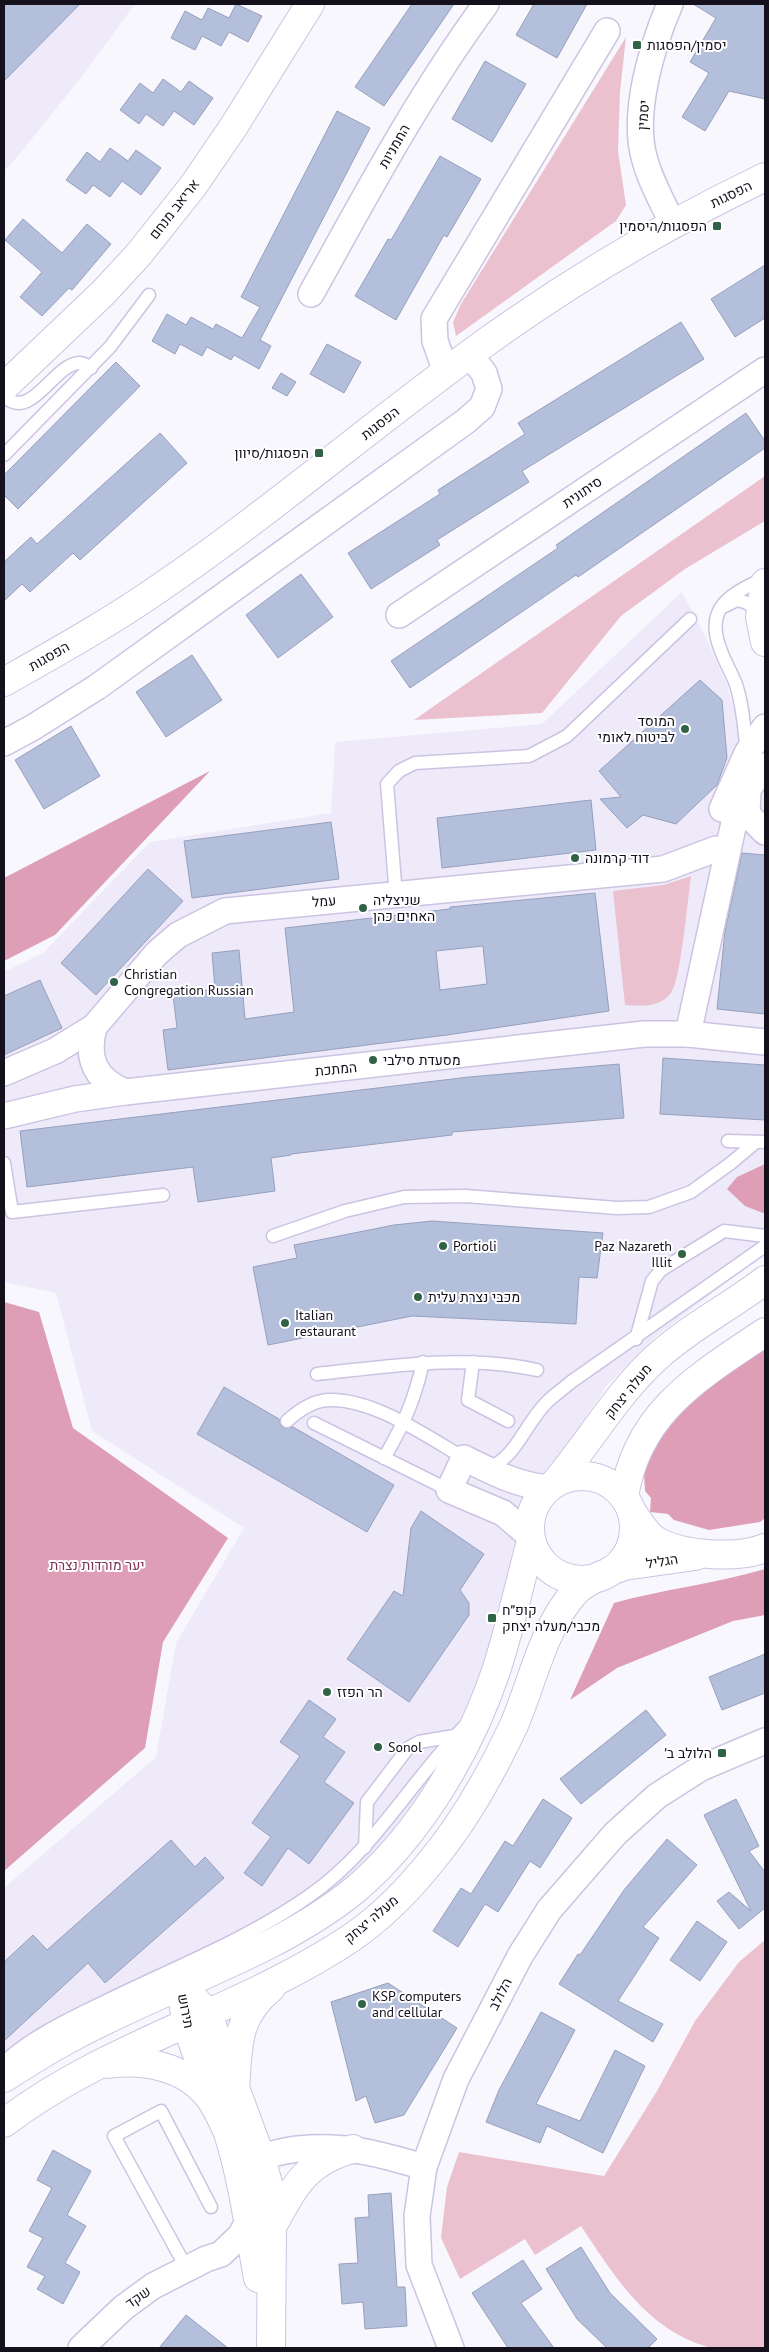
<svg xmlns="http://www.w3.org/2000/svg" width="769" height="2352" font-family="'PT Sans',Heebo,sans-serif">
<rect width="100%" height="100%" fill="#f9f7fe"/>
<g fill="#eeeaf9">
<path d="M4,4H135L83,75L18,156L4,171Z"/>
<path d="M682,592L706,638L727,685L735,713L765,737V1253L655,1337L608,1384L564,1450L524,1498L493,1652L448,1759L383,1850L321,1910L4,2065V1888L156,1757L176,1643L244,1528L92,1431L56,1293L4,1282V972L43,953L150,842L331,813L335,742L542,724Z"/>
</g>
<g fill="#ebc1d0">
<path d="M626,37L620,92L618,151L626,205L616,221L456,336L453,322L461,304Z"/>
<path d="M765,476V521L685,569L621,616L542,713L414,720Z"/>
<path d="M691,876C688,897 681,980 671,993C659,1008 642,1006 625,1005L613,891L664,885Z"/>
<path d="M765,1940V2348C749,2348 728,2352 712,2348C648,2332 615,2277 581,2226L535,2255L525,2239L460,2279L441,2238L447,2187L459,2152L604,2176L657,2091L695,2021L739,1962Z"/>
</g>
<g fill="#dd9eb6">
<path d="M210,771L55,935L4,961V878Z"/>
<path d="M765,1164V1213H763L745,1206L727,1189L737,1177Z"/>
<path d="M4,1302L39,1312L73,1428L228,1538L163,1642L145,1748L4,1871Z"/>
<path d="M765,1338V1518L760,1522L709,1530L674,1520L668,1514L650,1512L651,1498L645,1491L644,1474L653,1441L680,1409Z"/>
<path d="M765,1569V1615L733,1621L617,1668L570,1700L614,1603C664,1589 715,1584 765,1569Z"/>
</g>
<g fill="#b4bfdc" stroke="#96a0bd" fill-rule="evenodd">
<path d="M4,4H80L4,81Z"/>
<path d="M236,4L262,16L248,42L229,32L221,46L202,36L195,50L171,38L185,11L202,20L208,8L229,18Z"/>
<path d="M412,4H454L384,106L355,87Z"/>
<path d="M534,4H587L557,58L516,35Z"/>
<path d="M693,4H765V99L729,91L705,131L682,117L709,73L690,62L716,18Z"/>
<path d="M485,61L526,84L492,142L452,119Z"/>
<path d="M163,79L181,92L189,81L213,98L194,125L174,111L163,126L146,114L139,124L120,110L140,83L153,93Z"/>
<path d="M337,111L370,128L260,340L271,346L259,369L234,355L231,360L207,347L202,356L180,344L175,354L152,341L167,314L186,325L191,317L213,329L216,324L242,338L260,307L241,297Z"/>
<path d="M110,148L128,161L136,150L161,168L141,195L122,181L110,197L93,185L86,194L66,180L87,152L100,162Z"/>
<path d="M440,156L481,179L447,237L444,235L396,320L355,296L388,239L391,240Z"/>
<path d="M23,219L62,253L87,224L111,244L72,290L69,288L42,316L20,297L42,272L5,240Z"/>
<path d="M765,265V318L735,337L711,299Z"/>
<path d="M681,322L704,359L522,471L529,482L437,540L440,545L371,589L348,553L440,494L438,490L525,434L518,423Z"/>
<path d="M327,344L361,362L344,393L310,374Z"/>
<path d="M116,362L140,386L18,509L4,495V475Z"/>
<path d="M281,373L296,382L287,396L272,388Z"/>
<path d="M746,413L765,441V448L578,577L576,575L410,688L391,661L558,548L556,545Z"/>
<path d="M160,433L187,463L80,560L73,553L30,592L22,584L4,601V562L31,537L37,544Z"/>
<path d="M301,574L333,617L278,658L246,615Z"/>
<path d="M192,655L222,700L166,737L136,692Z"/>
<path d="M700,680L722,700L727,758L717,785L676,824L643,815L627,828L600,799L621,797L599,771Z"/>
<path d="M71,726L100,776L44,809L15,760Z"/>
<path d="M591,800L596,850L442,868L437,818Z"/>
<path d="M331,822L339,879L192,898L184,841Z"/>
<path d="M742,853L765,855V1014L717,1009L725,931Z"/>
<path d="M148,869L183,901L96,995L61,963Z"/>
<path d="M595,893L609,1011L447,1035L168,1070L163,1030L177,1028L173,995L215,989L212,953L239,950L245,1019L294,1012L285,928L450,909V907ZM483,946L487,984L440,990L436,951Z"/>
<path d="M40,980L62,1028L4,1055V996Z"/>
<path d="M663,1058L765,1065V1120L660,1114Z"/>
<path d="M619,1064L624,1118L452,1132V1135L291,1154V1155L271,1158L275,1191L198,1202L193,1167L27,1187L20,1131L469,1077Z"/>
<path d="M432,1221L603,1233L597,1278L579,1277L576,1324L412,1316L268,1345L253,1267L297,1258L294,1245L394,1225Z"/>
<path d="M224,1387L279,1419L281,1426L284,1428L293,1427L394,1485L367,1532L197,1434Z"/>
<path d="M421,1511L484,1554L460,1590L469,1603V1615L409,1702L347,1659L394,1591L403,1596L411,1528Z"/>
<path d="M765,1654V1693L722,1710L709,1677Z"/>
<path d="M309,1700L336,1719L323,1737L345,1752L324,1782L354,1803L309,1864L288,1848L262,1886L244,1873L271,1837L252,1823L300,1756L280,1742Z"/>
<path d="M646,1710L666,1735L581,1804L560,1779Z"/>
<path d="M543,1799L572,1818L540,1868L530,1861L498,1912L485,1904L458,1947L433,1931L461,1888L471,1894L505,1841L513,1846Z"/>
<path d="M736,1799L759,1846L749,1851L765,1872V1908L739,1929L717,1901L729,1892L751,1911L704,1815Z"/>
<path d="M667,1839L697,1865L643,1927L659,1938L618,2001L663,2024L653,2042L559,1984L578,1954L580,1955L624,1890Z"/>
<path d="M171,1840L195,1867L205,1857L224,1878L105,1983L88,1963L4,2041V1962L33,1935L47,1950Z"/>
<path d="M697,1921L727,1942L700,1981L670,1960Z"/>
<path d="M388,1983L457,2028L404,2115L375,2123L366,2096L356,2101L331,2002Z"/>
<path d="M541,2012L575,2030L536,2104L580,2121L615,2050L645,2066L603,2153L547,2126L540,2143L486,2122L499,2090Z"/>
<path d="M53,2150L91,2171L67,2215L86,2226L65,2263L80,2272L63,2304L37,2289L45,2276L27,2267L43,2238L29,2231L52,2188L37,2180Z"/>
<path d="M391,2193L397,2287H405L407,2326L365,2329L363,2302L342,2304L339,2264L358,2263L355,2218L369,2217L368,2195Z"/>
<path d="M581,2247L610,2293L657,2339L648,2348H607L577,2319L546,2269Z"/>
<path d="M523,2260L542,2289L521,2303L554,2348H508L472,2293Z"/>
<path d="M186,2315L228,2348H159Z"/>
</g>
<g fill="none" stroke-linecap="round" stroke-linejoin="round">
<g stroke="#ccc3e2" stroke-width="15">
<g id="service">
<path d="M4,396C31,423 54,363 80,363C83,363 88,366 91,368"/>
<path d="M4,455L110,347L149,295"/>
<path d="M725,606L737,600C748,602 754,606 758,616"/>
<path d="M747,751C744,729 743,703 735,682C731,672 725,662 721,651C703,607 731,594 765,578"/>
<path d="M396,896L387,784L399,771L415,763L529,756L567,736L690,619"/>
<path d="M728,1141L765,1142"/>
<path d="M4,1163L12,1212L163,1195"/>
<path d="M273,1236L345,1211L404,1197L465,1196L617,1208L649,1207L691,1192L731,1163L756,1142"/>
<path d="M636,1339L652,1281L661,1270L724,1231L765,1236"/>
<path d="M473,1362L468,1400L508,1421"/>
<path d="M317,1374C391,1366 464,1354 537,1370"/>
<path d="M287,1421C298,1411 312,1401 328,1400C373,1398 426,1436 464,1458"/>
<path d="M314,1423L449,1490"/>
<path d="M384,1458C403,1426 415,1399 423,1362"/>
<path d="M487,1469C518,1456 524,1425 547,1402C554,1395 563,1389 571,1382L765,1246"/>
<path d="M365,1847L367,1802L408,1748L419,1742L454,1736"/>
<path d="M4,2062C31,2037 67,2020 100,2004C170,1969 245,1941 309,1896C373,1852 410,1782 464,1727"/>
<path d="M187,2269L114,2136L161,2111L211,2207"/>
</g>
</g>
<g stroke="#ccc3e2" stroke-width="28">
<g id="minor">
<path d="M670,4C652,46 632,112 644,157C650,180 662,202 673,224"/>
<path d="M311,294C366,195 419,95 486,4"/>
<path d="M446,372L435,341L434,319L607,31"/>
<path d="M399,615L765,370"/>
<path d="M4,743L32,728L97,687L466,421L482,407L489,389L484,373L470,355"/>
<path d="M748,790L747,814L765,832"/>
<path d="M722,809L747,753L765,727"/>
<path d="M94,1027C86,1058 94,1079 125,1092"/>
<path d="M688,1034L735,818L748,789L765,766"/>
<path d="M4,1073L55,1051L94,1027L157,953L178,935L225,911L663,869L716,849"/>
<path d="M4,1116L75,1099L125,1092L644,1034H688L765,1042"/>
<path d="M530,1536L503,1513L449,1490L464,1458C492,1472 517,1485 548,1488"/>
<path d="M241,2160C260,2158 279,2151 298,2149C345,2144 380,2154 424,2167"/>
<path d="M81,2348L123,2308L153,2286L206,2259L221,2254L240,2236L248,2222"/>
<path d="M451,2348L419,2265L417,2216L424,2167L456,2079L520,1956L549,1910L615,1834L657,1796L701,1768L765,1741"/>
</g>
</g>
<g stroke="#ccc3e2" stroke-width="30">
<g id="tertiary">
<path d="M4,387L103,293L139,254L193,186L234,126L310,4"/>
<path d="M765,583L760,617L765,642"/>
<path d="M4,682C57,652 111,622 161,587C275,509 380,418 492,338C579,276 669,223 765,177"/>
<path d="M631,1510C638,1521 645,1533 655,1540C681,1556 738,1559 765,1548"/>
<path d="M610,1571L624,1566L695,1556"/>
<path d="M181,1986L207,2012L261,2158L270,2191L272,2227L271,2346"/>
<path d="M183,2000C188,2047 214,2088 228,2133C243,2180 249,2229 258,2278"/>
<path d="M272,2227C294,2187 306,2161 353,2149"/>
</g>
</g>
<g stroke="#ccc3e2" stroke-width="30">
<g id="secondary">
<circle cx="582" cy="1528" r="52"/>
<path d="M554,1484C589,1443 617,1393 657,1357C690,1327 730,1307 765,1280"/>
<path d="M624,1497C637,1411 700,1376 765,1332"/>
<path d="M107,2064C144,2059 185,2066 209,2097C217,2107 222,2121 228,2132"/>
<path d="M4,2078C27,2063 51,2048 76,2035C138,2002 205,1977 268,1945C299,1929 329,1911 356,1889C421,1833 470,1749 497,1668C510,1627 520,1583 531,1541"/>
<path d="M235,2090C238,2048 235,2017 271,1988"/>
<path d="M4,2123C109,2043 242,2011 351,1938C382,1917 410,1888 433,1859C466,1819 492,1772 514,1725C533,1681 543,1627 576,1591C583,1584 593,1580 601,1575"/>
</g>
</g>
<use href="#service" stroke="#fff" stroke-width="12"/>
<use href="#minor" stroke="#fff" stroke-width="25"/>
<use href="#tertiary" stroke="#fff" stroke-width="28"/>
<use href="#secondary" stroke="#fff" stroke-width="28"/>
</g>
<g fill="#306246" stroke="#fff" stroke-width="2">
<rect x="632" y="40" width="10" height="10" rx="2.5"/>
<rect x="712" y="221" width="10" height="10" rx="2.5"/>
<rect x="314" y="448" width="10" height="10" rx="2.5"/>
<circle cx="685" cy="729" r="5"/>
<circle cx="575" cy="858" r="5"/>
<circle cx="363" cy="908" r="5"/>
<circle cx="114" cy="982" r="5"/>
<circle cx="373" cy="1060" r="5"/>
<circle cx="443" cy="1246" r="5"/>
<circle cx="682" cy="1254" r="5"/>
<circle cx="418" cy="1297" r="5"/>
<circle cx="285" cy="1323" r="5"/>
<rect x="487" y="1613" width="10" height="10" rx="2.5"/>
<circle cx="327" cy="1692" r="5"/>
<circle cx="378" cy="1747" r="5"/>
<rect x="717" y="1748" width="10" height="10" rx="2.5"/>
<circle cx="362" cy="2004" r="5"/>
</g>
<g text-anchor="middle" stroke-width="4" stroke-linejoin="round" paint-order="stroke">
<g font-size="14" fill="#15111c" stroke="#fff" text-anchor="start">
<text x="647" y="50">יסמין/הפסגות</text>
<text x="707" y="231" text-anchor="end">הפסגות/היסמין</text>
<text x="309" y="458" text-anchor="end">הפסגות/סיוון</text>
<text x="675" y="726" text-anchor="end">המוסד<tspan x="675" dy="16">לביטוח לאומי</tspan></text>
<text x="585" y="863">דוד קרמונה</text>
<text x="373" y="905">שניצליה<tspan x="373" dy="16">האחים כהן</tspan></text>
<text x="124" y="979">Christian<tspan x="124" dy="16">Congregation Russian</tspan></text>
<text x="383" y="1065">מסעדת סילבי</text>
<text x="453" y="1251">Portioli</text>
<text x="672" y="1251" text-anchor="end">Paz Nazareth<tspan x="672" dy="16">Illit</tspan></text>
<text x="428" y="1302">מכבי נצרת עלית</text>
<text x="295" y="1320">Italian<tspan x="295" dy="16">restaurant</tspan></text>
<text x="502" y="1615">קופ״ח<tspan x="502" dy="16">מכבי/מעלה יצחק</tspan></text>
<text x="337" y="1697">הר הפזז</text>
<text x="388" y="1752">Sonol</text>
<text x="712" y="1758" text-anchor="end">הלולב ב׳</text>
<text x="372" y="2001">KSP computers<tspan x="372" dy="16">and cellular</tspan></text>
</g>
<g font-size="14" fill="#15111c" stroke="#fff">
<text transform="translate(643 115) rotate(-86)" y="5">יסמין</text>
<text transform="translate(394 146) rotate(-60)" y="5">החמניות</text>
<text transform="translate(731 194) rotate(-26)" y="5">הפסגות</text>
<text transform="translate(174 209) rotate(-52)" y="5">אריאב מנחם</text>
<text transform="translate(380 423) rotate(-38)" y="5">הפסגות</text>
<text transform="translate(582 492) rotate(-34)" y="5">סיתונית</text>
<text transform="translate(49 656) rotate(-30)" y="5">הפסגות</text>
<text transform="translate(324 901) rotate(-5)" y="5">עמל</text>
<text transform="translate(336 1069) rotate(-6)" y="5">המתכת</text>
<text transform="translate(628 1391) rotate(-51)" y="5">מעלה יצחק</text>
<text transform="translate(662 1561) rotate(-9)" y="5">הגליל</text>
<text transform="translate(371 1919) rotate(-40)" y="5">מעלה יצחק</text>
<text transform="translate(500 1994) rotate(-63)" y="5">הלולב</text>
<text transform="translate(186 2011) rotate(79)" y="5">תירוש</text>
<text transform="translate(138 2297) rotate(-35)" y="5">שקד</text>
</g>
<g font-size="14" fill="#7e3455" stroke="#fff">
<text x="97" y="1570">יער מורדות נצרת</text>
</g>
</g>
<rect width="769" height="2352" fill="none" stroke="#15111c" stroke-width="10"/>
</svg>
